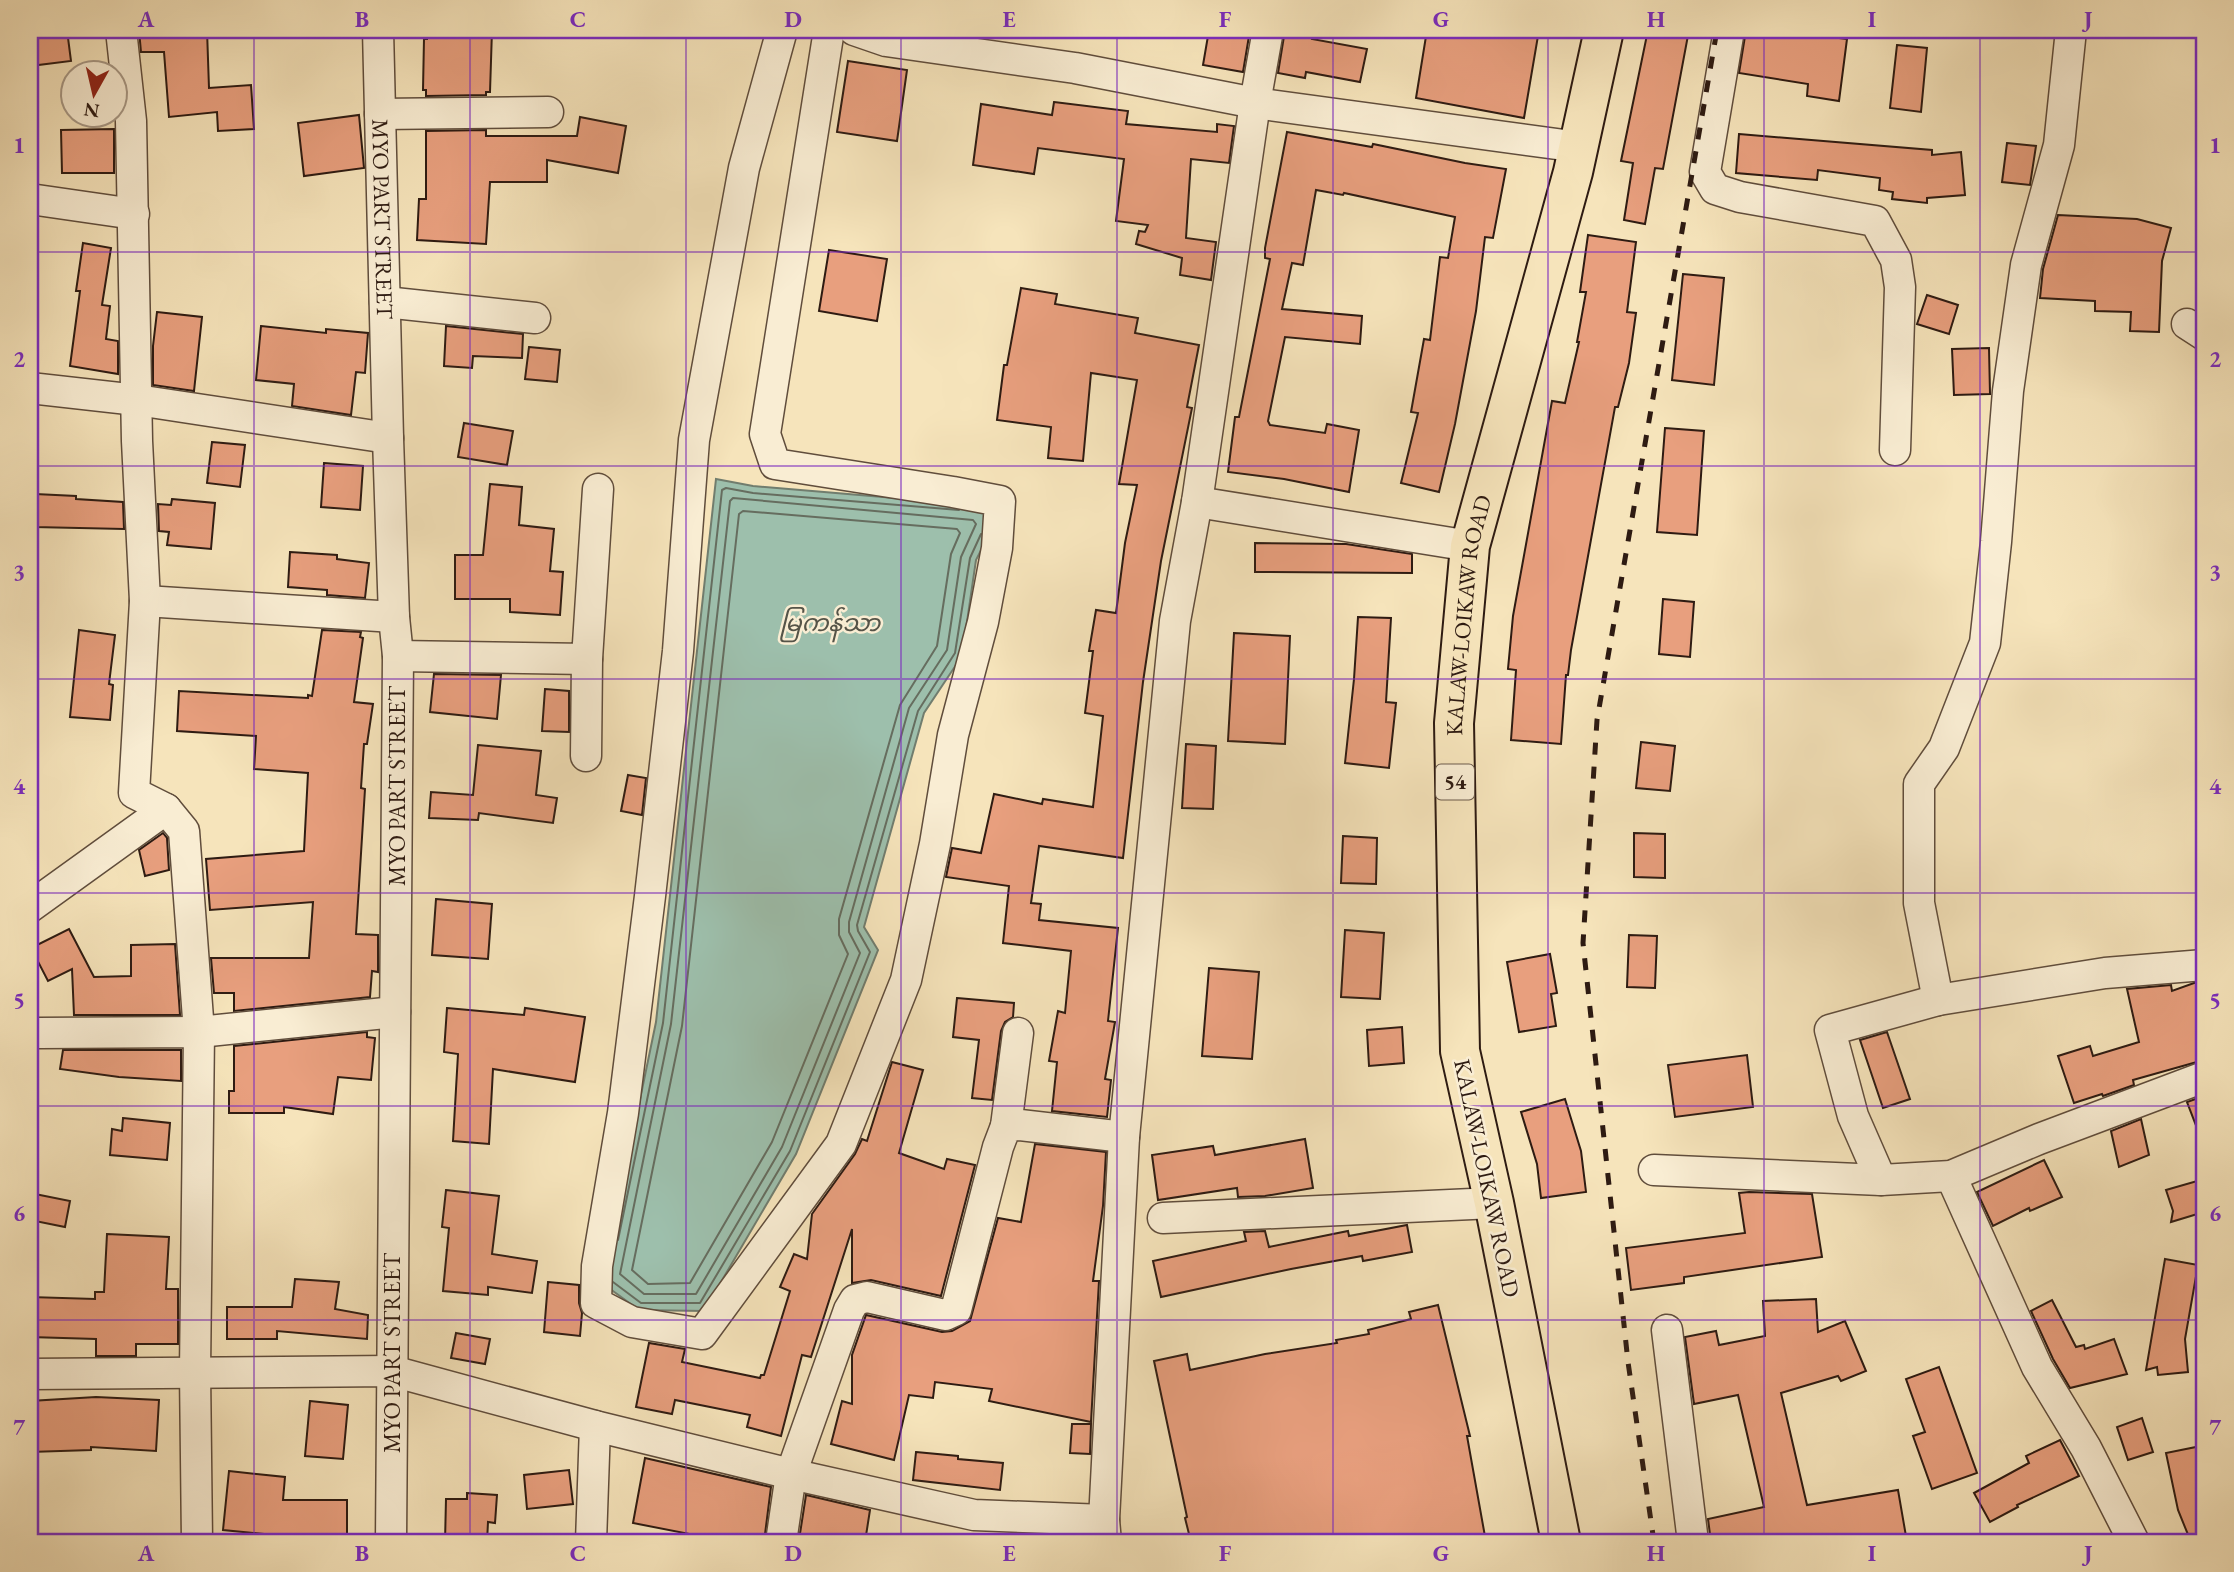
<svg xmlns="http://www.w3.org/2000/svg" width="2234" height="1572" font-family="'EB Garamond','Noto Sans Myanmar',serif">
<rect width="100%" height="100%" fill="#f6e4bb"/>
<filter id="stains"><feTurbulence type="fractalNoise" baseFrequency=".00286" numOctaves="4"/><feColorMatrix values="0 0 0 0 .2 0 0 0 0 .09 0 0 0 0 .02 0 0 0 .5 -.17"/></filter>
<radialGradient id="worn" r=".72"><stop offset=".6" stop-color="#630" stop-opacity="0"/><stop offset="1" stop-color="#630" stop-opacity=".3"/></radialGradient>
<g fill="#9dbfac" stroke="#717d6e" stroke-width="2">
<path d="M1055,30H1132V36Z"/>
<path d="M716,479L753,486L989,506L994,525L976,560L962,656L924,713L864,927L878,950L796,1154L704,1311L639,1310L602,1283L656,1022Z"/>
</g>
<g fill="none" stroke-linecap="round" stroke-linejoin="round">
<g stroke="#666d5f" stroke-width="2">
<path d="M733,498L973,520L976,524L961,557L947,650L909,708L849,922V932L860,953L782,1147L696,1294H644L620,1274L671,1024L730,501Z"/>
<path d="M743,511L957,529L960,533L951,554L937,646L900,705L839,919V935L848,954L772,1142L690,1283L648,1284L632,1270L682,1026L739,514Z"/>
<path d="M618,1240L663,1023L722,490L726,488L753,493L959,510"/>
<path d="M613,1282L641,1303H700L790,1151L870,952L858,931L857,925L918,711L955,653L970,558L981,534"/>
</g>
</g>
<g fill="#e89f7e" stroke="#2e1b12" stroke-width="2">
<path d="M30,30H67L71,61L30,66Z"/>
<path d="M139,30H207L209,88L251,85L254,129L218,131L217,112L169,117L164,52H141Z"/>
<path d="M427,30H492L490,92H486V95L426,96V90H423L424,39H427Z"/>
<path d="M1209,30H1250L1243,72L1203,65Z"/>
<path d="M1285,30H1314L1312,39L1367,49L1360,82L1306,72L1305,78L1278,73Z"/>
<path d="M1427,30H1539L1524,118L1416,98Z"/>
<path d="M1648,30H1689L1663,169L1655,168L1645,224L1624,220L1633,163L1621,161Z"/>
<path d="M1746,30H1776L1847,39L1839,101L1807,96L1808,84L1739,73Z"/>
<path d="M1897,45L1927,48L1921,112L1890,108Z"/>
<path d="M848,61L907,70L897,141L837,132Z"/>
<path d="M1054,102L1128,111L1126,124L1217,132V124L1234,126L1229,163L1191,159L1186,238L1216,242L1211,280L1180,275L1182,258L1136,244L1139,231L1145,232L1148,225L1116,221L1124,159L1038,148L1034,174L973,165L981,104L1052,115Z"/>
<path d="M359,115L364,168L304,176L298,123Z"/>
<path d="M580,117L626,126L618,173L547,160V182H490L486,244L417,240L419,199H426V131L486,130V136H577Z"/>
<path d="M114,129V173H62L61,130Z"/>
<path d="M1287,132L1372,147L1373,144L1465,163L1506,169L1493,238L1485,237L1476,311L1455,424L1439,492L1401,483L1418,413L1411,412L1424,339L1430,340L1440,257L1448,258L1455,217L1344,193L1343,195L1316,190L1303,265L1292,263L1282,309L1362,316L1360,344L1285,337L1268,421L1270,425L1325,433L1327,424L1359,430L1349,492L1284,479L1228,472L1235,417H1239L1270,259L1265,258V248Z"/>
<path d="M1739,134L1932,150V155L1961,152L1965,195L1927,198V203L1892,199L1893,192L1879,190L1880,178L1818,170L1817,180L1736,173Z"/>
<path d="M2007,143L2036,146L2030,185L2002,182Z"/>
<path d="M2058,215L2137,219L2171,228L2162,261L2159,332L2130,331L2131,312L2095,311V301L2040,298L2043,269Z"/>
<path d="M1588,235L1636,242L1627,312L1636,313L1629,363L1618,407H1615L1571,650L1568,675H1566L1561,744L1511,740L1516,670L1508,669L1513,616L1552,401L1565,403L1579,342H1577L1586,292H1580Z"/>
<path d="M83,243L111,248L102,305L110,306L106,339L118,341V374L70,366L80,291H76Z"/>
<path d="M829,250L887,259L877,321L819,311Z"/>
<path d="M1683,274L1724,278L1714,385L1672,380Z"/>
<path d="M1021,288L1057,294L1055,304L1138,318L1135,333L1199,345L1187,407L1192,408L1161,561L1143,682L1123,858L1039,846L1031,903L1041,904L1039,920L1118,928L1108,1021L1115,1022L1105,1079L1111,1080L1107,1117L1052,1111L1057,1062L1049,1061L1058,1011L1065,1013L1071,951L1003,943L1009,886L946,877L952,848L981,853L994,794L1042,804L1043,799L1093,807L1103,716L1085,713L1093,651H1089L1096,610L1116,613L1125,543L1137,485L1119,484L1137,380L1091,373L1083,461L1048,458L1051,427L997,420L1004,365H1007Z"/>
<path d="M1927,295L1958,305L1949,334L1917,324Z"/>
<path d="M157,312L202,317L194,391L153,385V346Z"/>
<path d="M261,326L326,333V329L368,333L365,373L356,372L351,415L292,406L294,384L256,380Z"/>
<path d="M446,326L523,334L522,358L473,356L472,368L444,366Z"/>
<path d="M529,347L560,350L557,382L525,379Z"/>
<path d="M1989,348L1990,394L1954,395L1952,349Z"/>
<path d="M464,423L513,431L507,465L458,457Z"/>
<path d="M1665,428L1704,431L1697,535L1657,532Z"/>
<path d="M212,442L245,445L240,487L207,483Z"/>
<path d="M324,463L363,466L360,510L321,507Z"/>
<path d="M490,484L522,487L519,525L554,529L550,571L563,572L560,615L510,612V599H455V555H483Z"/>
<path d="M35,494L76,496V499L123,502L124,529L34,527Z"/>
<path d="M172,499L215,503L211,549L167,545L169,532L159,531L158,504L171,505Z"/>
<path d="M1255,543L1346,544L1412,554V573L1255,572Z"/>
<path d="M290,552L337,555V559L369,563L365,598L327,595V590L288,587Z"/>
<path d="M1663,599L1694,602L1690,657L1659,654Z"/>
<path d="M1358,617L1391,618L1386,702L1396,703L1389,768L1345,763L1354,679Z"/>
<path d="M79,630L115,635L109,684L113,685L110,720L70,717Z"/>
<path d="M322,630L361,632L360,637L363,638L354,702L373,704L367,744H364L361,788L365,789L356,934L378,935V972L372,971L370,997L234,1011V993H214L211,958H309L313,902L210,910L206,859L304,851L308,773L254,769L256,736L177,731L179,691L308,698V695L312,696Z"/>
<path d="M1234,633L1290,636L1285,744L1228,741Z"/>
<path d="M434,674L501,675L497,719L430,712Z"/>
<path d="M545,689L569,691V732L542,731Z"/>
<path d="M1641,742L1675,746L1670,791L1636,788Z"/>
<path d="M1186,744L1216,746L1213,809L1182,808Z"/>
<path d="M478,745L541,751L536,795L557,798L553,823L479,813L478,820L429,818L431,792L473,795Z"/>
<path d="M628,775L646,778L642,815L621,811Z"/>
<path d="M163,833L167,838L169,870L145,876L139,850Z"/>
<path d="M1634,833L1665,834V878L1634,877Z"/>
<path d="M1343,836L1377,838L1376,884L1341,883Z"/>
<path d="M436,899L492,904L488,959L432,955Z"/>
<path d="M69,929L94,977L131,976V945L175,944L180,1015H74L72,969L48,981L31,948Z"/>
<path d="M1345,930L1384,933L1380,999L1341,997Z"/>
<path d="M1629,935L1657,936L1655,988L1627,987Z"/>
<path d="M1550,954L1557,993L1551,994L1556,1026L1519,1032L1507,962Z"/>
<path d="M1209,968L1259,972L1252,1059L1202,1056Z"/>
<path d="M2194,983H2204V1060L2133,1080L2134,1085L2103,1096L2102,1094L2074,1103L2058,1056L2090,1046L2093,1056L2139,1042L2127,989L2171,985L2172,991Z"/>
<path d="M957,998L1014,1003L1013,1017L1005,1022L1001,1031L992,1100L972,1098L979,1040L953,1037Z"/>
<path d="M447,1008L524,1015L525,1008L585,1017L575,1082L493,1069L489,1144L453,1141L458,1054L444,1052Z"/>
<path d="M1402,1027L1404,1063L1369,1066L1367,1030Z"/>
<path d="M367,1032V1037L375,1038L371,1080L338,1077L333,1114L284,1107V1113H229V1091H234V1046Z"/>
<path d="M1887,1032L1910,1099L1883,1108L1860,1040Z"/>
<path d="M63,1050H181V1081L119,1077L60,1069Z"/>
<path d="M1747,1055L1753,1107L1675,1117L1668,1065Z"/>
<path d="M892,1062L923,1070L899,1153L944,1169L947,1159L975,1165L941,1296L871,1280L852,1283V1229L811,1357L802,1355L781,1436L747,1427L750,1415L675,1400L672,1414L636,1407L649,1343L685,1349L682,1362L760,1378L761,1375H764L790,1291L780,1287L794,1254L807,1259L812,1214L855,1154L862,1139L867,1141Z"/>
<path d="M2204,1096V1140L2202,1141L2187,1102Z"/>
<path d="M1565,1099L1581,1151L1586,1192L1541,1198L1537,1164L1521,1112Z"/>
<path d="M123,1118L170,1123L167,1160L110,1155L112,1129L122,1131Z"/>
<path d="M2141,1119L2149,1155L2119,1167L2111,1131Z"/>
<path d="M1305,1139L1313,1188L1265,1196L1238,1197L1237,1188L1158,1200L1152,1155L1213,1146L1215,1155Z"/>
<path d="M1035,1144L1106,1152L1103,1206L1093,1281H1099L1091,1422L989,1401L992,1389L935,1382L933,1398L909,1395L894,1460L831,1444L842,1401L852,1404V1355L866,1315L942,1332L952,1331L970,1321L998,1218L1021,1222Z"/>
<path d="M2044,1160L2062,1197L2030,1211L2029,1208L1993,1226L1977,1192Z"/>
<path d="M2204,1179V1212L2171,1222L2173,1211L2166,1190Z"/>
<path d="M446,1190L499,1196L492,1254L537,1261L532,1293L488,1287V1295L443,1291L449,1228L442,1227Z"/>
<path d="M1749,1192L1812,1194L1822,1257L1684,1277V1283L1631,1290L1626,1248L1745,1233L1739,1193Z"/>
<path d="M30,1193L70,1201L65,1227L30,1220Z"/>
<path d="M1407,1225L1412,1252L1363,1261L1362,1256L1291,1269L1161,1297L1153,1261L1246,1241L1244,1232L1265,1231L1269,1247L1348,1231L1349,1236Z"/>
<path d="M107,1234L169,1237L166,1289H178V1344H136V1356H96V1339L30,1337V1297L95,1299V1292H104Z"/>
<path d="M2165,1259L2198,1265L2185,1339L2188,1372L2158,1375L2157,1367L2146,1370Z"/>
<path d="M295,1279L339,1282L335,1309L368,1315L367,1339L277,1331V1339H227V1307H292Z"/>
<path d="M548,1282L579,1285V1303L582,1313L580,1336L544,1332Z"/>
<path d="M1816,1299L1818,1332L1845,1321L1866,1371L1841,1381L1838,1376L1781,1393L1807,1505L1898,1490L1907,1542H1711L1708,1519L1764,1507L1738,1395L1694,1404L1685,1337L1716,1331L1719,1345L1765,1336L1763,1301Z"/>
<path d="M2052,1300L2076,1347L2084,1345L2085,1349L2114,1339L2127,1374L2070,1388L2053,1359L2031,1311Z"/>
<path d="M1438,1305L1470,1436H1467L1486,1542H1191L1185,1518L1187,1517L1154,1361L1187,1354L1190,1370L1265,1354L1337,1343L1336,1340L1369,1334L1368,1330L1411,1319L1409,1312Z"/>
<path d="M456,1333L490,1339L485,1364L451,1358Z"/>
<path d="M1939,1367L1977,1473L1932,1489L1913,1436L1925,1432L1906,1379Z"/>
<path d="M96,1397L159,1400L156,1451L91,1447V1450L30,1452V1401Z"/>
<path d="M310,1401L348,1405L343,1459L305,1456Z"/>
<path d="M2142,1418L2153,1452L2128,1460L2117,1427Z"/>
<path d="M1072,1424H1091L1090,1454L1070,1453Z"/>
<path d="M2060,1440L2079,1476L2017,1505L2018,1507L1990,1522L1974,1493L2029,1463L2026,1456Z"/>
<path d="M2196,1447L2204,1484V1542H2191L2178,1510L2166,1453Z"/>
<path d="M916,1452L958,1456V1459L1003,1463L1000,1490L913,1480Z"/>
<path d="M645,1458L771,1487L764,1542H705V1537L633,1523Z"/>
<path d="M569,1470L573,1504L527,1509L524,1475Z"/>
<path d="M229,1471L285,1477L283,1500H347V1539H316L223,1530Z"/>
<path d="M467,1493L497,1495L495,1523L488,1522L487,1542H445L446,1499H467Z"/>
<path d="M806,1495L870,1510L865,1542L799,1540Z"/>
</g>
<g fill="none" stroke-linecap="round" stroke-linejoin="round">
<g stroke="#604d3c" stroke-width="33">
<g id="minor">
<path d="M121,30L131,121L137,441L145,601L134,793L166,809L184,831L199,1032L395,1012"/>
<path id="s1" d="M378,30L388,438L394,617L398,656L391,1542"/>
<path d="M782,30L744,168L694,440L678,651L650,896L623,1113L597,1266L596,1303L632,1322L702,1334L841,1144L906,980L935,844L953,735L983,622L997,548L1000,501L953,492L775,464L765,434L829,30"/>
<path d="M854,30L886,41L1075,68L1255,103L1579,147"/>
<path d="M1729,30L1705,172L1715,189L1740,197L1875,221L1896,260L1900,287L1895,450"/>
<path d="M380,114L548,112"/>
<path d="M30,199L134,214"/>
<path d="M385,302L535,318"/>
<path d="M2187,324L2204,335"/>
<path d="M30,388L137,400L388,438"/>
<path d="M1197,502L1470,546"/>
<path d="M145,601L394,617"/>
<path d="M398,656L587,659L598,489"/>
<path d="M586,756L587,659"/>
<path d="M30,907L166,809"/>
<path d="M1938,1000L1919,903V784L1944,748L1985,643L1996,542L2008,391L2026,265L2059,145L2071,30"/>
<path d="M39,1033L199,1032L195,1371L197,1542"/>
<path d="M1006,1126L1018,1033"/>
<path d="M1654,1170L1881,1180L1951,1176L2039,1139L2204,1077"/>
<path d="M1951,1176L2037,1367L2086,1448L2134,1542"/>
<path d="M1881,1180L1853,1116L1830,1030L1938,1000L2105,973L2204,965"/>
<path d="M1163,1218L1494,1203"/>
<path d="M1667,1330L1693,1542"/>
<path d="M30,1374L392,1371L595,1426L791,1474L974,1515L1104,1520"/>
<path d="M591,1542L595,1426"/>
<path d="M781,1542L791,1474L849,1310L855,1300L867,1297L945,1315L956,1310L998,1147L1006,1126L1020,1125L1124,1137"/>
<path d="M1106,1542L1104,1520L1124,1137L1175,621L1197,502L1255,103L1268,30"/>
</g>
</g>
<g stroke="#2e1b12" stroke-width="42">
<g id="major">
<path id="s2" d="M1561,1542L1494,1203L1460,1051L1454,723L1470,546L1573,172L1604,30"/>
</g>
</g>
<use href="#minor" stroke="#f9edd3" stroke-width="30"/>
<use href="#major" stroke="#f6e4bb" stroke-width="38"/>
<path stroke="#2e1b12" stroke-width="5" stroke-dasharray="12 12" stroke-linecap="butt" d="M1654,1542L1628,1362L1583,943L1597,720L1717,30"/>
</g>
<path fill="none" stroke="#7b2cbf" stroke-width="2" stroke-opacity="0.55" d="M254,30V1542M470,30V1542M686,30V1542M901,30V1542M1117,30V1542M1333,30V1542M1548,30V1542M1764,30V1542M1980,30V1542M30,252H2204M30,466H2204M30,679H2204M30,893H2204M30,1106H2204M30,1320H2204"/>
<g text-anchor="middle" stroke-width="5" stroke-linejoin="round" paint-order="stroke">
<rect fill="#f9edd3" stroke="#6b5a4c" stroke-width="2" x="1436" y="764.5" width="38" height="35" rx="5"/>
<g font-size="21" font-weight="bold" fill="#2e1b12">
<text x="1455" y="789">54</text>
</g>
<g font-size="23" fill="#2e1b12" stroke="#f9edd3">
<text dy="8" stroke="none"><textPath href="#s1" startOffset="189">MYO PART STREET</textPath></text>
<text dy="8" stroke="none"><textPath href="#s2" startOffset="938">KALAW-LOIKAW ROAD</textPath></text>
<text transform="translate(397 786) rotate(-90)" y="8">MYO PART STREET</text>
<text transform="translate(1487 1178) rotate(78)" y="8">KALAW-LOIKAW ROAD</text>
<text transform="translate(392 1353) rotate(-90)" y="8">MYO PART STREET</text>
</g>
<g font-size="24" font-style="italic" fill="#555448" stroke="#f9edd3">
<text x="830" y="631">မြကန်သာ</text>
</g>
</g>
<rect width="2234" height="1572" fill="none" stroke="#f6e4bb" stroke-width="77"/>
<g transform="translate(94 94) rotate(188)"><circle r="33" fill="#f9edd3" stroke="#a89986" stroke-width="2"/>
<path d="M0-5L12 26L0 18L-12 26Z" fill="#8f2418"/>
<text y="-10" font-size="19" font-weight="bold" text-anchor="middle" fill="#2e1b12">N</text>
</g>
<rect x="38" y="38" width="2158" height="1496" fill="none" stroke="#7b2cbf" stroke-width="2.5"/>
<g font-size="23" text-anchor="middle" font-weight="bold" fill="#7b2cbf">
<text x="146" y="27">A</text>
<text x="362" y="27">B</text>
<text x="578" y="27">C</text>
<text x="793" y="27">D</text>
<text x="1009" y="27">E</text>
<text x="1225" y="27">F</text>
<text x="1441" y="27">G</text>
<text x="1656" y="27">H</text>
<text x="1872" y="27">I</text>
<text x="2088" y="27">J</text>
<text x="19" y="153">1</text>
<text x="2215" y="153">1</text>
<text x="19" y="367">2</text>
<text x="2215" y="367">2</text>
<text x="19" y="580">3</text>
<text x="2215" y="580">3</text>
<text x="19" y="794">4</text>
<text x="2215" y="794">4</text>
<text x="19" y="1008">5</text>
<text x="2215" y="1008">5</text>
<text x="19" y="1221">6</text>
<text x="2215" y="1221">6</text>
<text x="19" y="1435">7</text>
<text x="2215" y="1435">7</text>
<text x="146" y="1561">A</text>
<text x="362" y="1561">B</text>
<text x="578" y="1561">C</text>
<text x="793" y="1561">D</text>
<text x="1009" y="1561">E</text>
<text x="1225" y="1561">F</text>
<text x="1441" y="1561">G</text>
<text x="1656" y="1561">H</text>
<text x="1872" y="1561">I</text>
<text x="2088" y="1561">J</text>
</g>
<rect width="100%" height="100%" filter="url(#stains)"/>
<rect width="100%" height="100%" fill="url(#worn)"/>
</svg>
